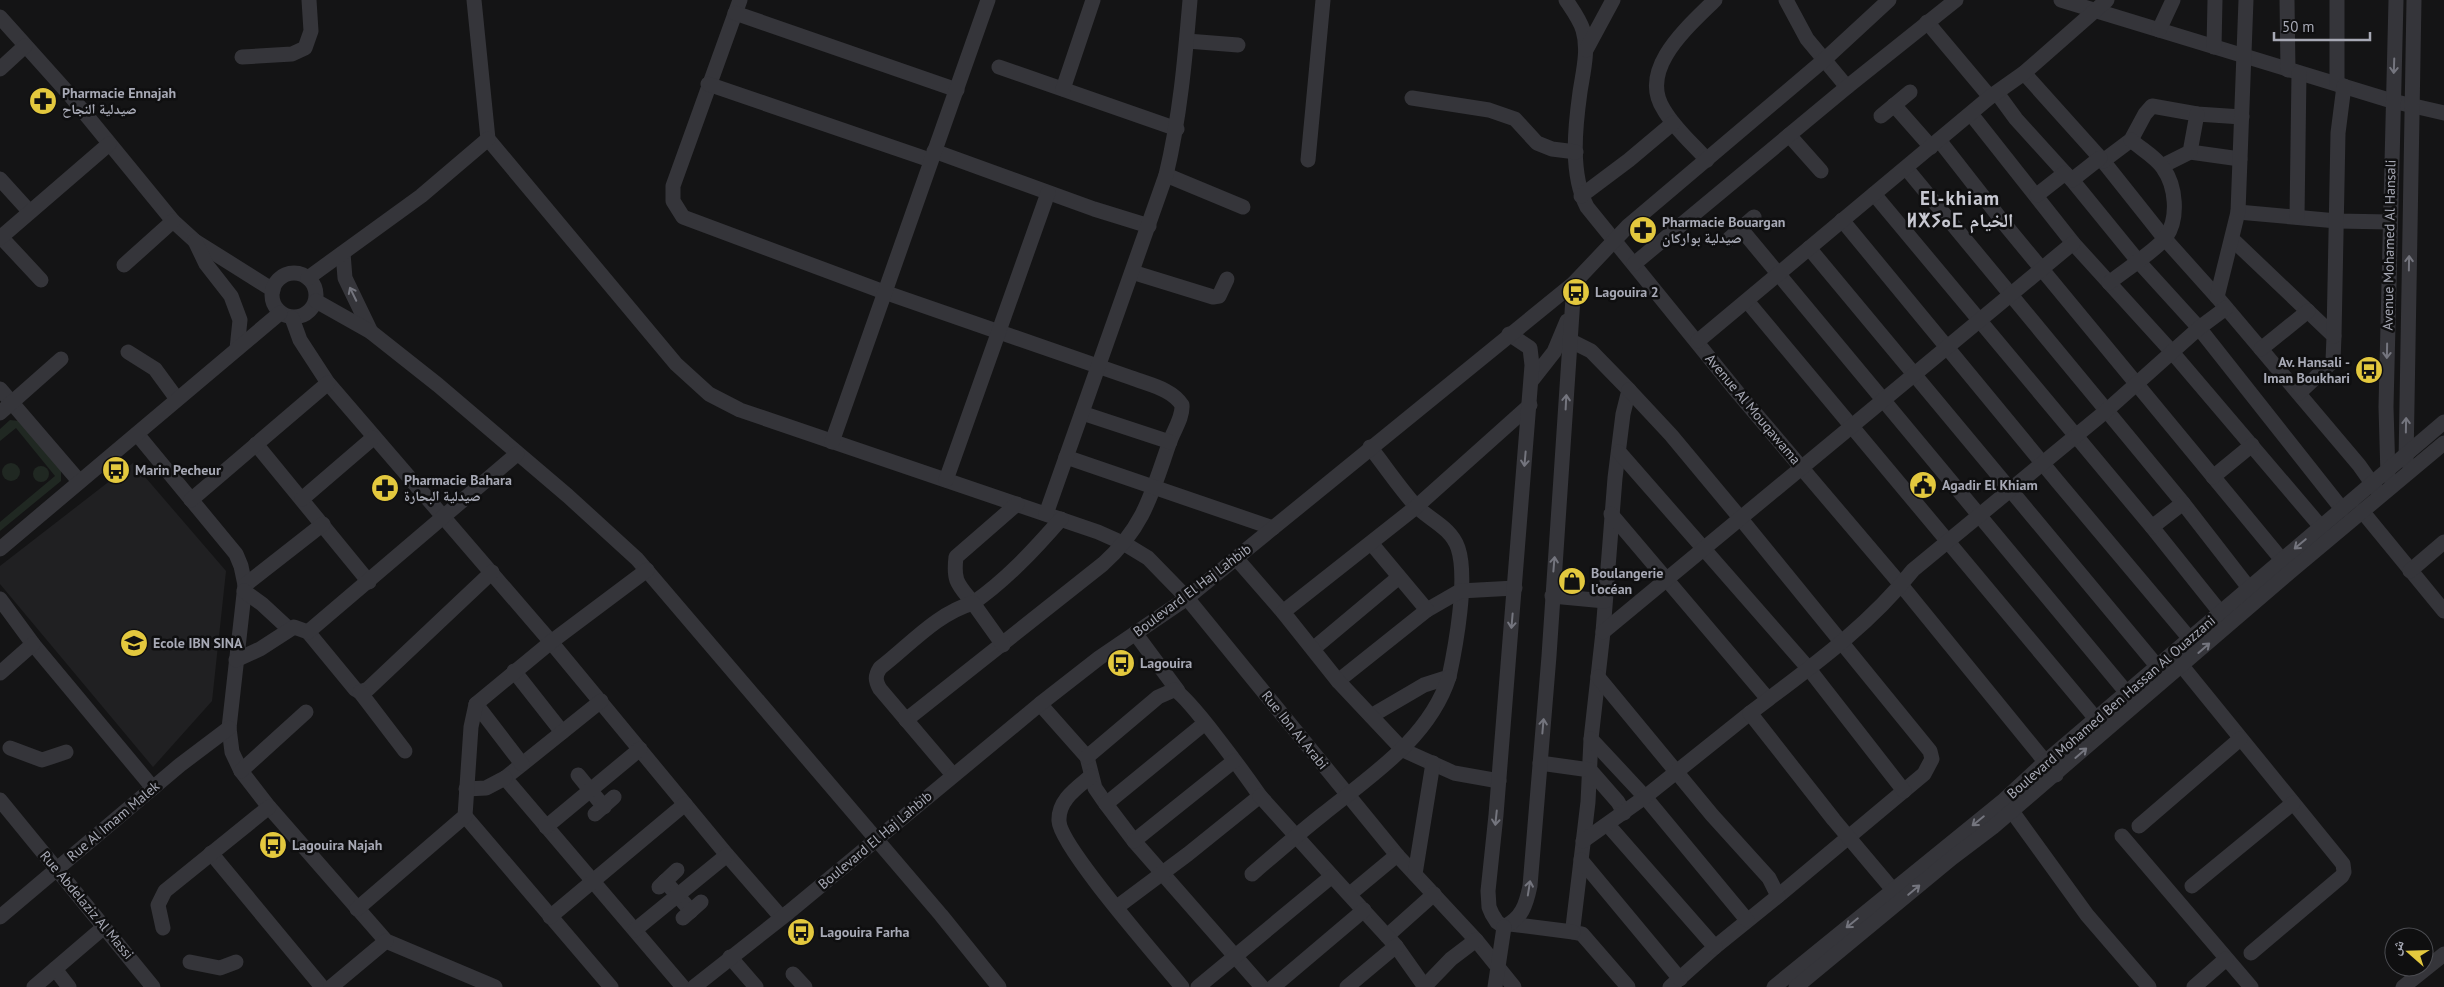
<svg xmlns="http://www.w3.org/2000/svg" width="2444" height="987" font-family="'PT Sans','Noto Naskh Arabic','Noto Sans Tifinagh',sans-serif">
<rect width="100%" height="100%" fill="#141415"/>
<path fill="#202022" d="M133,463L226,571L212,701L153,767L0,584V566Z"/>
<g fill="#202822">
<path d="M10,420L19,421L61,470V481L0,531V522L55,476L16,428L0,441V429Z"/>
<circle cx="11" cy="472" r="9"/>
<circle cx="41" cy="474" r="8"/>
</g>
<g fill="none" stroke-linecap="round" stroke-linejoin="round">
<g stroke="#35353a" stroke-width="15">
<path d="M474,0L488,139L676,364L709,394L740,410L1098,532L1125,544L1148,558L1187,598L1397,855L1476,940L1514,987"/>
<path d="M740,0L673,186V201L683,217L884,292L1132,378C1150,385 1172,389 1182,405C1183,417 1174,430 1170,441C1152,492 1145,526 1103,564L906,720"/>
<path d="M1566,0C1572,9 1580,20 1583,30C1589,50 1583,72 1580,92C1575,128 1570,174 1587,207L1738,393L1902,586L2056,775"/>
<path d="M1786,0L1807,39L1847,87"/>
<path d="M2061,0L2392,101L2444,113"/>
<path d="M2287,0L2288,70"/>
<path d="M735,13L957,90"/>
<path d="M0,17L69,94L173,221L195,241L273,290"/>
<path d="M1927,22L1990,97"/>
<path d="M2159,30L2173,0"/>
<path d="M1187,41L1238,45"/>
<path d="M2214,47L2215,0"/>
<path d="M1586,50L1613,0"/>
<path d="M242,57L292,54L305,48L311,31L309,0"/>
<path d="M999,67L1177,129"/>
<path d="M0,69L25,46"/>
<path d="M2024,73L2103,161L2165,239L2217,297L2359,465L2376,489"/>
<path d="M708,84L930,160"/>
<path d="M2337,84V0"/>
<path d="M1063,89L1093,0"/>
<path d="M1997,93L2016,119L2065,173"/>
<path d="M1412,98L1489,110L1515,119L1537,143L1552,149L1576,152"/>
<path d="M1894,105L1931,147"/>
<path d="M1971,114L2073,243L2172,352L2321,527"/>
<path d="M1881,116L1910,92"/>
<path d="M1789,135L1821,171"/>
<path d="M1939,140L2007,227L2282,560"/>
<path d="M934,151L1094,209L1149,226"/>
<path d="M2190,152L2240,159"/>
<path d="M1308,160L1323,0"/>
<path d="M1707,160C1693,144 1675,129 1664,110C1637,69 1689,26 1715,0"/>
<path d="M2103,161L2131,140L2145,114L2152,106L2197,114L2242,117"/>
<path d="M2162,166L2190,152L2197,114"/>
<path d="M1906,168L2183,503L2249,588"/>
<path d="M1166,175L1243,207"/>
<path d="M0,179L29,211"/>
<path d="M2072,180L2138,261L2199,328L2342,509"/>
<path d="M1874,194L2152,527L2220,612"/>
<path d="M2037,195L2065,173L2072,180L2100,158"/>
<path d="M1581,196L1629,160L1673,123"/>
<path d="M2238,212L2337,221L2390,222"/>
<path d="M2297,217L2299,73"/>
<path d="M1842,220L2058,482L2190,639"/>
<path d="M1741,229L2127,693"/>
<path d="M1,237L41,280"/>
<path d="M0,238L109,144"/>
<path d="M1729,239L1754,217"/>
<path d="M2232,239L2334,336L2333,361L2299,393"/>
<path d="M195,241L206,264L231,296L240,320L237,349"/>
<path d="M1809,248L2157,666"/>
<path d="M343,253L345,278L371,332"/>
<path d="M1634,264L1847,87L1956,0"/>
<path d="M124,265L173,221"/>
<path d="M1132,272L1213,297L1219,296L1227,279"/>
<circle cx="294" cy="295" r="22"/>
<path d="M308,278L421,196L488,139"/>
<path d="M2109,283C2121,273 2158,249 2166,237C2179,218 2176,186 2163,168C2156,157 2141,149 2131,140"/>
<path d="M2217,297L2238,212L2246,0"/>
<path d="M316,301L371,332L438,385L568,496L637,559L941,915L999,987"/>
<path d="M1747,301L2097,720"/>
<path d="M292,318L300,340L328,383L551,642L727,855L781,917"/>
<path d="M2334,336L2338,133L2344,86"/>
<path d="M1569,340L1591,351L1629,390L1623,414L1615,478L1603,632L1591,739L1588,802L1573,927V932L1582,934L1628,987"/>
<path d="M1698,341L1990,97L2024,73L2107,0"/>
<path d="M2261,349L2308,311"/>
<path d="M128,352L155,369L177,399"/>
<path d="M1532,380L1554,352L1567,321"/>
<path d="M0,389L79,481"/>
<path d="M1629,390L1671,435L1741,519L1930,751L1932,759L1924,774L1778,896"/>
<path d="M0,413L61,359"/>
<path d="M1082,413L1170,442"/>
<path d="M137,434L236,554L241,566L245,585L229,728L232,752L241,771L269,807L386,941L495,987"/>
<path d="M832,442L988,0"/>
<path d="M256,444L369,582"/>
<path d="M1370,447C1385,466 1399,487 1415,505C1428,519 1451,527 1458,548C1468,578 1456,645 1449,677L1424,685L1371,716"/>
<path d="M1619,452L1809,669L1904,791"/>
<path d="M1066,457L1273,528"/>
<path d="M2406,461L2414,0"/>
<path d="M2388,476L2386,407L2396,0"/>
<path d="M2213,477L2252,445"/>
<path d="M946,480L1048,193"/>
<path d="M302,499L373,438"/>
<path d="M191,500L328,383"/>
<path d="M1017,504L956,557C953,582 958,584 973,603C1006,580 1034,550 1061,519"/>
<path d="M2362,511L2444,611"/>
<path d="M1046,514L1166,175C1180,117 1185,59 1190,0"/>
<path d="M1611,514L1768,699"/>
<path d="M2152,527L2183,503"/>
<path d="M0,549L280,313"/>
<path d="M1236,558L1283,612"/>
<path d="M2410,571L2444,542"/>
<path d="M245,585L323,524"/>
<path d="M244,591L262,604L289,629"/>
<path d="M1552,596L1605,601"/>
<path d="M0,599L33,644L153,788"/>
<path d="M1427,610L1460,591L1515,588"/>
<path d="M308,632L355,689L360,692L368,689L492,572"/>
<path d="M1603,632L2073,243"/>
<path d="M1135,633L1178,691"/>
<path d="M1313,649L1399,577"/>
<path d="M236,660L260,649L294,627L308,632L517,454"/>
<path d="M2182,666L2343,864L2344,872L2342,876L2251,953"/>
<path d="M514,671L562,732"/>
<path d="M0,673L33,644"/>
<path d="M1598,677L1712,815L1769,878L1778,896L1715,947L1670,987"/>
<path d="M1338,681L1427,610L1371,543"/>
<path d="M360,692L405,751"/>
<path d="M601,701L505,778L683,987"/>
<path d="M476,704L522,764"/>
<path d="M1040,704L1087,757L1095,788L1106,804"/>
<path d="M1205,723L1106,804L1134,841L1262,987"/>
<path d="M1591,739L1645,797L1747,920"/>
<path d="M10,748L42,760L66,752"/>
<path d="M1087,757L1158,697L1174,690C1187,694 1249,780 1260,796L1188,854L1117,907"/>
<path d="M1540,763L1590,770L1618,802L1624,813"/>
<path d="M241,771L306,712"/>
<path d="M578,775L604,807"/>
<path d="M953,775L880,689C875,680 875,676 880,668C910,645 936,614 973,603L1003,645"/>
<path d="M1091,776C1077,788 1058,800 1059,821C1060,847 1161,961 1182,987"/>
<path d="M1499,781L1454,773L1403,750L1338,681L1283,612L1416,507L1530,405"/>
<path d="M466,789L486,788L505,778"/>
<path d="M1260,796L1332,876"/>
<path d="M0,800L153,987"/>
<path d="M2006,803L2087,915L2149,987"/>
<path d="M595,814L614,797"/>
<path d="M465,816L611,987"/>
<path d="M1608,825L1715,947"/>
<path d="M2139,826L2240,739"/>
<path d="M546,827L640,749"/>
<path d="M2122,836L2251,987"/>
<path d="M1134,841L1234,761"/>
<path d="M1583,841L1645,797L1750,713"/>
<path d="M211,853L322,987"/>
<path d="M1581,860L1680,979"/>
<path d="M1252,874C1275,854 1298,834 1322,815C1370,776 1429,739 1449,677"/>
<path d="M1415,874L1433,763"/>
<path d="M665,881L691,911"/>
<path d="M2192,886L2293,803"/>
<path d="M659,887L677,870"/>
<path d="M1893,890L1834,820L1750,713C1807,670 1868,627 1913,570L2106,411L2199,328L2226,308"/>
<path d="M1350,894L1397,855"/>
<path d="M357,909L465,816L471,727L476,704L551,642L647,570"/>
<path d="M0,917L180,765L229,728"/>
<path d="M550,917L685,804"/>
<path d="M683,918L701,902"/>
<path d="M1510,924L1573,932"/>
<path d="M1504,927C1522,918 1526,905 1530,886L1549,656L1574,283"/>
<path d="M1504,927L1497,922L1492,914L1489,907L1488,891L1496,815L1532,365L1530,348L1509,334"/>
<path d="M163,928L158,905L165,891L269,807"/>
<path d="M635,930L727,855"/>
<path d="M1387,936L1434,894"/>
<path d="M730,957L756,987"/>
<path d="M190,962L220,968L236,962"/>
<path d="M55,969L69,987"/>
<path d="M793,974L805,987"/>
<path d="M34,987L104,927"/>
<path d="M331,987L386,941"/>
<path d="M694,987L789,912L1040,704L1099,658L1187,598L1574,283L1628,226L1824,60L1889,0"/>
<path d="M1198,987L1332,876L1396,946L1425,987"/>
<path d="M1273,987L1364,910"/>
<path d="M1347,987L1396,946"/>
<path d="M1424,987L1451,959L1476,940"/>
<path d="M1495,987L1504,927"/>
<path d="M1774,987L2004,800L2045,762L2444,422"/>
<path d="M1796,987L1952,858L1993,827L2291,571L2444,443"/>
<path d="M2194,987L2226,959"/>
<path d="M2403,987L2444,954"/>
</g>
</g>
<defs><path id="oneway-shaft" d="M-6 0H5M1.5-3L5.5 0L1.5 3" fill="none" stroke-width="1.6" stroke-linecap="round" stroke-linejoin="round" transform="scale(1.25)"/></defs>
<g stroke="#74757e">
<use href="#oneway-shaft" transform="translate(2394 66) rotate(92)"/>
<use href="#oneway-shaft" transform="translate(2409 263) rotate(-89)"/>
<use href="#oneway-shaft" transform="translate(353 294) rotate(-116)"/>
<use href="#oneway-shaft" transform="translate(2387 351) rotate(91)"/>
<use href="#oneway-shaft" transform="translate(1566 402) rotate(-87)"/>
<use href="#oneway-shaft" transform="translate(2406 425) rotate(-89)"/>
<use href="#oneway-shaft" transform="translate(1525 459) rotate(95)"/>
<use href="#oneway-shaft" transform="translate(2300 544) rotate(140)"/>
<use href="#oneway-shaft" transform="translate(1554 564) rotate(-85)"/>
<use href="#oneway-shaft" transform="translate(1512 621) rotate(95)"/>
<use href="#oneway-shaft" transform="translate(2204 648) rotate(-41)"/>
<use href="#oneway-shaft" transform="translate(1543 726) rotate(-85)"/>
<use href="#oneway-shaft" transform="translate(2081 753) rotate(-41)"/>
<use href="#oneway-shaft" transform="translate(1496 818) rotate(96)"/>
<use href="#oneway-shaft" transform="translate(1978 821) rotate(141)"/>
<use href="#oneway-shaft" transform="translate(1529 888) rotate(-81)"/>
<use href="#oneway-shaft" transform="translate(1914 890) rotate(-40)"/>
<use href="#oneway-shaft" transform="translate(1852 923) rotate(141)"/>
</g>
<defs>
<g id="pharmacy-disc" transform="scale(1.4375)"><circle r="9.5" fill="#e3c83e" stroke="#0f0f10"/><path d="M-2-6h4v4h4v4h-4v4h-4v-4h-4v-4h4Z" fill="#111"/></g>
<g id="bus-disc" transform="scale(1.4375)"><circle r="9.5" fill="#e3c83e" stroke="#0f0f10"/><path d="M-5-6H5V4H4V6H2V4H-2V6H-4V4H-5ZM-3.5-4V0h7V-4ZM-3.5 1.2v1.5H-2V1.2ZM2 1.2v1.5H3.5V1.2Z" fill="#111"/></g>
<g id="civic-disc" transform="scale(1.4375)"><circle r="9.5" fill="#e3c83e" stroke="#0f0f10"/><path d="M-.6-6.5H3V-4.5H.6V-3L4-1V1h2V6H-6V1h2V-1L-.6-3ZM-1.2 2.5V6h2.4V2.5Z" fill="#111"/></g>
<g id="shop-disc" transform="scale(1.4375)"><circle r="9.5" fill="#e3c83e" stroke="#0f0f10"/><path d="M-5-2.5h2.3a2.7 3.5 0 0 1 5.4 0H5L5.5 6h-11ZM-1.5-2.5h3a1.5 2.3 0 0 0-3 0Z" fill="#111"/></g>
<g id="school-disc" transform="scale(1.4375)"><circle r="9.5" fill="#e3c83e" stroke="#0f0f10"/><path d="M0-5L7-2L0 1L-7-2ZM-4 1L0 2.5L4 1V4Q0 6-4 4Z" fill="#111"/></g>
</defs>
<g fill-rule="evenodd">
<use href="#pharmacy-disc" x="43" y="101"/>
<use href="#pharmacy-disc" x="1643" y="230"/>
<use href="#bus-disc" x="1576" y="292"/>
<use href="#bus-disc" x="2369" y="370"/>
<use href="#bus-disc" x="116" y="470"/>
<use href="#civic-disc" x="1923" y="485"/>
<use href="#pharmacy-disc" x="385" y="488"/>
<use href="#shop-disc" x="1572" y="581"/>
<use href="#school-disc" x="134" y="643"/>
<use href="#bus-disc" x="1121" y="663"/>
<use href="#bus-disc" x="273" y="845"/>
<use href="#bus-disc" x="801" y="932"/>
</g>
<g text-anchor="middle" stroke-width="5" stroke-linejoin="round" paint-order="stroke">
<g font-size="14" font-weight="bold" fill="#a7a9b5" stroke="#0f0f10" text-anchor="start">
<text x="62" y="98">Pharmacie Ennajah<tspan x="62" dy="16">صيدلية النجاح</tspan></text>
<text x="1662" y="227">Pharmacie Bouargan<tspan x="1662" dy="16">صيدلية بواركان</tspan></text>
<text x="1595" y="297">Lagouira 2</text>
<text x="2350" y="367" text-anchor="end">Av. Hansali -<tspan x="2350" dy="16">Iman Boukhari</tspan></text>
<text x="135" y="475">Marin Pecheur</text>
<text x="404" y="485">Pharmacie Bahara<tspan x="404" dy="16">صيدلية البحارة</tspan></text>
<text x="1942" y="490">Agadir El Khiam</text>
<text x="1591" y="578">Boulangerie<tspan x="1591" dy="16">l'océan</tspan></text>
<text x="153" y="648">Ecole IBN SINA</text>
<text x="1140" y="668">Lagouira</text>
<text x="292" y="850">Lagouira Najah</text>
<text x="820" y="937">Lagouira Farha</text>
</g>
<g font-size="14" fill="#a7a9b5" stroke="#0f0f10">
<text transform="translate(2389 245) rotate(-89)" y="5">Avenue Mohamed Al Hansali</text>
<text transform="translate(1753 409) rotate(50)" y="5">Avenue Al Mouqawama</text>
<text transform="translate(1192 590) rotate(-37)" y="5">Boulevard El Haj Lahbib</text>
<text transform="translate(2111 707) rotate(-41)" y="5">Boulevard Mohamed Ben Hassan Al Ouazzani</text>
<text transform="translate(1295 730) rotate(51)" y="5">Rue Ibn Al Arabi</text>
<text transform="translate(113 821) rotate(-40)" y="5">Rue Al Imam Malek</text>
<text transform="translate(875 840) rotate(-40)" y="5">Boulevard El Haj Lahbib</text>
<text transform="translate(87 905) rotate(50)" y="5">Rue Abdelaziz Al Massi</text>
</g>
<g font-size="19" font-weight="bold" letter-spacing="1" fill="#c7c8d1" stroke="#0f0f10">
<text x="1960" y="205">El-khiam<tspan x="1960" dy="22">ⵍⵅⵢⴰⵎ الخيام</tspan></text>
</g>
</g>
<g transform="translate(2409 952) rotate(290)"><circle r="24" fill="#0f0f10" stroke="#4c4d52"/>
<path d="M0-4L9 19L0 12L-9 19Z" fill="#e3c83e"/>
<text y="-8" font-size="14" font-weight="bold" text-anchor="middle" fill="#a7a9b5">ش</text>
</g>
<path d="M2274 32v8h96v-8" fill="none" stroke="#a7a9b5" stroke-width="2.5"/>
<text x="2282" y="32" font-size="15" fill="#a7a9b5" stroke="#0f0f10" stroke-width="4" paint-order="stroke">50 m</text>
</svg>
